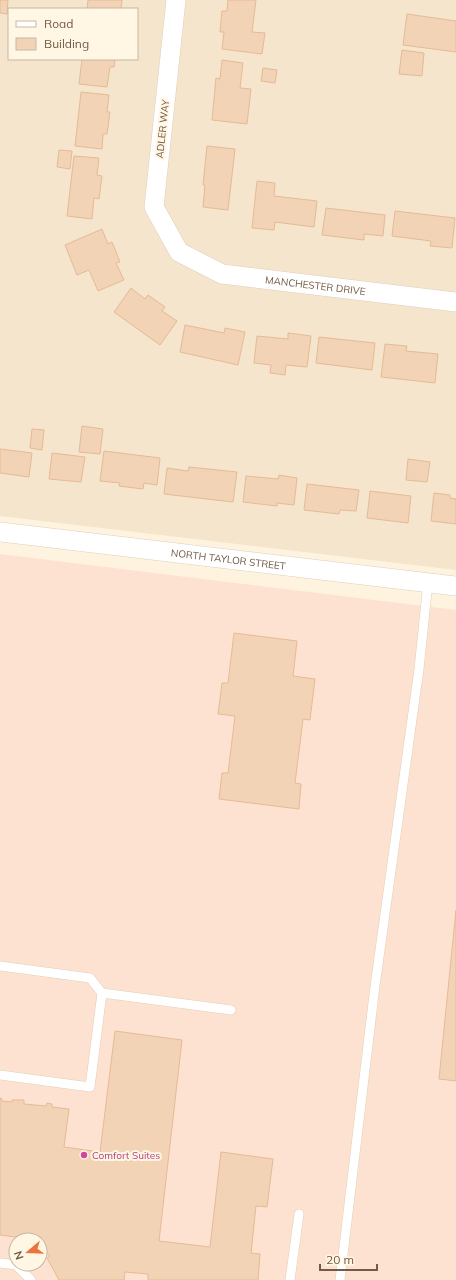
<svg xmlns="http://www.w3.org/2000/svg" width="456" height="1280" font-family="Mulish,sans-serif">
<rect width="100%" height="100%" fill="#fdf3de"/>
<path fill="#f4e5cc" fill-rule="evenodd" d="M0,0H456V570L0,516ZM9,9H137V59H9Z"/>
<path fill="#fee2d1" fill-rule="evenodd" d="M0,554L456,610V1280H0ZM16,1240H40V1264H16Z"/>
<g fill="#f3d3b5" stroke="#e6ba95">
<path d="M0,0H8L7,14L0,13Z"/>
<path d="M88,0H122L121,9H87Z"/>
<path d="M228,0H256L252,32L265,33L262,54L222,49L224,32H220L222,11H227Z"/>
<path d="M407,14L456,21V52L403,45Z"/>
<path d="M402,50L424,53L422,76L399,74Z"/>
<path d="M82,59H115L114,67H110L107,87L79,84Z"/>
<path d="M222,60L243,63L240,88L251,89L247,124L212,120L216,78L220,79Z"/>
<path d="M263,68L277,70L275,83L261,81Z"/>
<path d="M81,92L109,95L107,112H110L107,134H103L102,149L75,146Z"/>
<path d="M207,146L235,149L228,210L203,207L205,185H203Z"/>
<path d="M59,150L72,151L70,169L57,167Z"/>
<path d="M74,156L99,158L97,175L102,176L99,199L94,198L92,219L67,216Z"/>
<path d="M257,181L275,183L274,196L317,201L314,227L275,222L274,230L252,228Z"/>
<path d="M326,208L385,215L383,236L364,234V240L322,235Z"/>
<path d="M395,211L455,218L452,248L430,246L431,241L392,236Z"/>
<path d="M102,229L108,244L112,242L120,262L116,263L124,280L98,291L89,270L77,275L65,245Z"/>
<path d="M131,288L145,299L148,295L165,307L162,311L177,321L160,345L114,312Z"/>
<path d="M185,325L224,333L225,328L245,332L238,365L180,352Z"/>
<path d="M288,333L311,336L307,367L286,365L285,375L270,373L271,365L254,363L257,336L288,339Z"/>
<path d="M319,337L375,343L372,370L316,363Z"/>
<path d="M385,344L407,346L406,351L438,354L435,383L381,377Z"/>
<path d="M82,426L103,429L100,454L79,452Z"/>
<path d="M32,429L44,430L42,450L30,448Z"/>
<path d="M0,449L32,453L29,477L0,473Z"/>
<path d="M104,451L160,458L157,485L144,483L143,489L119,486L120,483L100,481Z"/>
<path d="M52,453L85,457L81,482L49,479Z"/>
<path d="M408,459L430,462L427,482L406,480Z"/>
<path d="M189,467L237,472L233,502L164,494L167,468L188,471Z"/>
<path d="M279,475L297,478L294,505L277,503V506L243,502L246,476L278,479Z"/>
<path d="M307,484L359,490L356,511L340,510L339,514L304,510Z"/>
<path d="M370,491L411,496L408,523L367,518Z"/>
<path d="M434,493L450,495V498L456,499V524L431,521Z"/>
<path d="M234,633L297,641L293,676L315,679L310,720L303,719L295,783L301,784L299,809L219,799L222,773H228L235,716L218,714L222,683H228Z"/>
<path d="M456,910V1081L439,1079Z"/>
<path d="M115,1031L182,1040L159,1241L210,1247L221,1152L273,1159L267,1207L256,1206L251,1253L260,1254L258,1280H148V1274L125,1272L124,1280H59L47,1258L50,1256L40,1248V1240L0,1235V1098L2,1099V1101L12,1102V1100H24V1104L46,1106L47,1103L52,1104V1107L69,1109L64,1147L100,1152Z"/>
</g>
<g fill="none" stroke-linecap="round" stroke-linejoin="round">
<g stroke="#e0cfba" stroke-width="10">
<g id="service">
<path d="M0,966L90,978L102,993"/>
<path d="M0,1075L90,1087L102,993L231,1010"/>
<path d="M0,1263L16,1265L31,1280"/>
<path d="M290,1280L299,1214"/>
<path d="M340,1280L375,986L419,669L428,582"/>
</g>
</g>
<g stroke="#e0cfba" stroke-width="20">
<g id="minor">
<path id="s1" d="M176,0L154,207L179,252L222,274L456,302"/>
<path id="s2" d="M0,532L456,586"/>
</g>
</g>
<use href="#service" stroke="#fff" stroke-width="9"/>
<use href="#minor" stroke="#fff" stroke-width="19"/>
</g>
<circle fill="#d1479c" stroke="#fff7e4" stroke-width="1.5" cx="84" cy="1155" r="4"/>
<g text-anchor="middle" stroke-width="4" stroke-linejoin="round" paint-order="stroke">
<g font-size="10" fill="#735a46" stroke="#fff7e4">
<text transform="translate(162 129) rotate(-84)" y="4">ADLER WAY</text>
<text dy="4" stroke="none"><textPath href="#s1" startOffset="402">MANCHESTER DRIVE</textPath></text>
<text dy="4" stroke="none"><textPath href="#s2" startOffset="230">NORTH TAYLOR STREET</textPath></text>
</g>
<g font-size="10" fill="#b23c85" stroke="#fff7e4" text-anchor="start">
<text x="92" y="1159">Comfort Suites</text>
</g>
</g>
<rect x="8" y="8" width="130" height="52" fill="#fff7e4" stroke="#c7b8a5"/>
<rect x="16" y="21" width="20" height="6" fill="#ffffff" stroke="#c7b8a5"/>
<text x="44" y="28" font-size="12" fill="#735a46">Road</text>
<rect x="16" y="38" width="20" height="12" fill="#f3d3b5" stroke="#c7b8a5"/>
<text x="44" y="48" font-size="12" fill="#735a46">Building</text>
<g transform="translate(28 1252) rotate(251)"><circle r="19" fill="#fff7e4" stroke="#c7b8a5"/>
<path d="M0-3L7 15L0 10L-7 15Z" fill="#eb743e"/>
<text y="-6" font-size="11" font-weight="bold" text-anchor="middle" fill="#735a46">N</text>
</g>
<path d="M320 1264v6h57v-6" fill="none" stroke="#735a46" stroke-width="2"/>
<text x="326" y="1264" font-size="12" fill="#735a46" stroke="#fff7e4" stroke-width="3" paint-order="stroke">20 m</text>
</svg>
